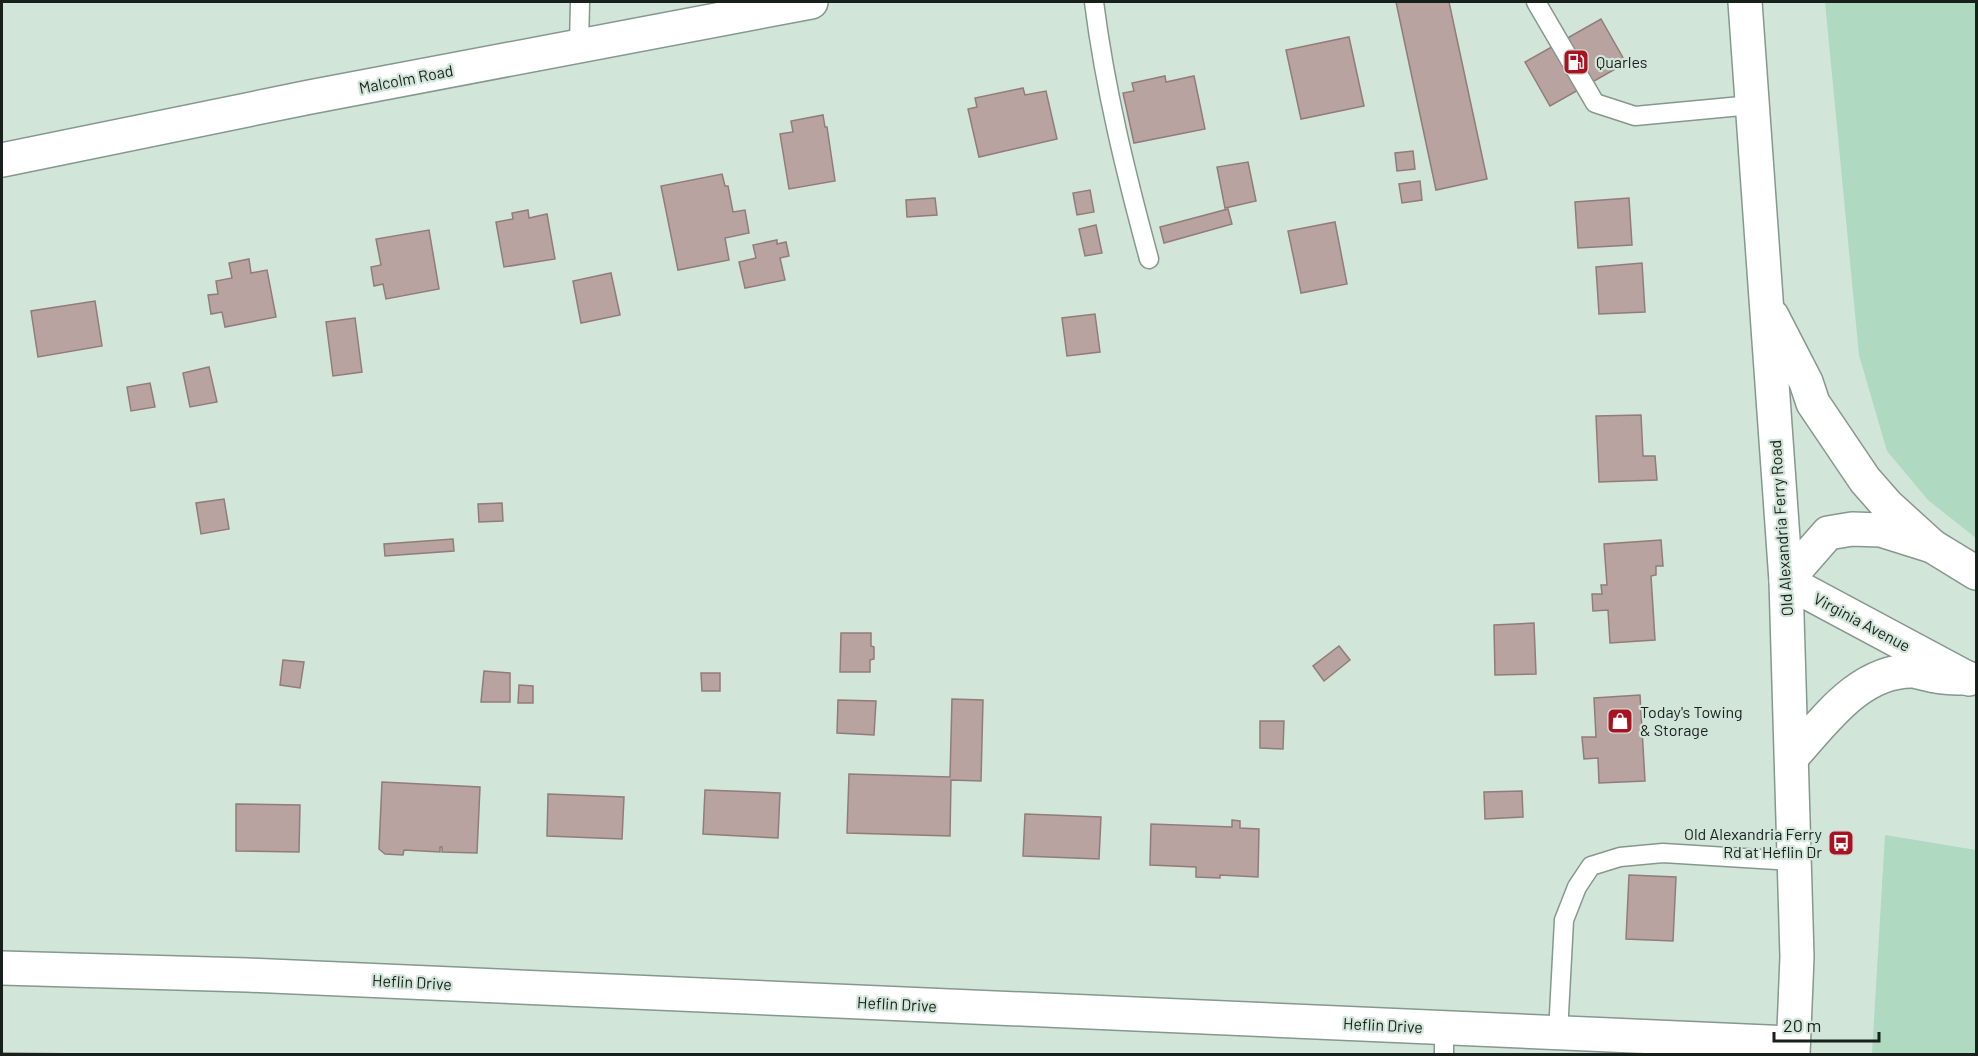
<svg xmlns="http://www.w3.org/2000/svg" width="1978" height="1056" font-family="Barlow,sans-serif">
<rect width="100%" height="100%" fill="#d1e5d9"/>
<g fill="#afd9c1">
<path d="M1825,2H1976V538L1928,500L1887,451L1859,355Z"/>
<path d="M1885,835L1976,850V1054H1872Z"/>
</g>
<g fill="#b9a3a0" stroke="#917c7a" stroke-width="1.5">
<path d="M1396,2H1449L1487,179L1436,190Z"/>
<path d="M1601,19L1626,63L1550,106L1525,62Z"/>
<path d="M1349,37L1364,106L1301,119L1286,50Z"/>
<path d="M1165,76L1166,82L1194,76L1205,129L1134,143L1123,93L1134,91L1132,83Z"/>
<path d="M1023,88L1025,95L1046,91L1057,139L979,157L968,109L977,107L975,98Z"/>
<path d="M823,115L825,127H827L835,181L789,189L780,134L793,132L791,121Z"/>
<path d="M1413,151L1415,169L1397,171L1395,153Z"/>
<path d="M1248,162L1256,201L1225,208L1217,167Z"/>
<path d="M722,174L725,186H728L733,212L745,210L749,233L725,238L729,260L678,270L661,186Z"/>
<path d="M1420,181L1422,200L1402,203L1399,184Z"/>
<path d="M1090,190L1094,212L1077,215L1073,193Z"/>
<path d="M935,198L937,215L907,217L906,200Z"/>
<path d="M1629,198L1632,245L1578,248L1575,202Z"/>
<path d="M1228,209L1232,224L1164,243L1160,227Z"/>
<path d="M528,210L529,218L547,214L555,259L504,267L496,222L513,219L512,213Z"/>
<path d="M1335,222L1347,284L1301,293L1288,231Z"/>
<path d="M1096,225L1102,253L1085,256L1079,229Z"/>
<path d="M429,230L439,289L386,299L383,284L374,286L371,267L381,265L376,239Z"/>
<path d="M777,240V244L786,242L789,256L780,258L785,280L745,288L739,262L756,258L753,245Z"/>
<path d="M249,259L251,273L267,270L276,317L225,327L222,312L211,314L208,295L218,294L216,281L232,278L229,263Z"/>
<path d="M1642,263L1645,312L1599,314L1596,267Z"/>
<path d="M611,273L620,315L581,323L573,281Z"/>
<path d="M95,301L102,346L38,357L31,311Z"/>
<path d="M1095,314L1100,352L1067,356L1062,318Z"/>
<path d="M355,318L362,372L333,376L326,322Z"/>
<path d="M209,367L217,402L190,407L183,373Z"/>
<path d="M150,383L155,407L131,411L127,387Z"/>
<path d="M1641,415L1643,456H1655L1657,480L1599,482L1596,416Z"/>
<path d="M224,499L229,529L201,534L196,503Z"/>
<path d="M502,503L503,521L479,522L478,504Z"/>
<path d="M453,539L454,551L385,556L384,544Z"/>
<path d="M1661,540L1663,566H1656V575L1651,576L1655,640L1610,643L1608,610L1593,611L1592,594H1602L1601,585H1607L1604,544Z"/>
<path d="M1534,623L1536,674L1495,675L1494,625Z"/>
<path d="M841,633H871V646L874,647V659L870,660V672H840Z"/>
<path d="M1339,646L1350,660L1324,681L1313,666Z"/>
<path d="M283,660L304,662L300,688L280,685Z"/>
<path d="M484,671L510,673V702H481Z"/>
<path d="M701,673H720V691H702Z"/>
<path d="M519,685L533,686V703H518Z"/>
<path d="M1640,695L1645,781L1599,783L1598,758L1584,759L1582,737H1596L1594,698Z"/>
<path d="M952,699L983,700L981,781L951,780L950,836L847,833L849,774L950,777Z"/>
<path d="M838,700L876,701L874,735L837,733Z"/>
<path d="M1260,721H1284L1283,749L1260,748Z"/>
<path d="M382,782L480,787L477,853L442,852V847H440V852L404,850L403,855L385,854L379,849Z"/>
<path d="M705,790L780,793L778,838L703,834Z"/>
<path d="M1522,791L1523,817L1485,819L1484,792Z"/>
<path d="M548,794L624,797L622,839L547,836Z"/>
<path d="M236,804L300,805L299,852L236,851Z"/>
<path d="M1025,814L1101,817L1099,859L1023,856Z"/>
<path d="M1232,820L1240,821V828L1259,829L1258,877L1220,875V878L1196,877V867L1150,865L1151,824L1232,827Z"/>
<path d="M1629,875L1676,877L1673,941L1626,939Z"/>
<path d="M2,1053L86,1054H2Z"/>
</g>
<g fill="none" stroke-linecap="round" stroke-linejoin="round">
<g stroke="#86988d" stroke-width="21">
<g id="service">
<path d="M1094,2C1105,89 1126,174 1149,259"/>
<path d="M1536,2L1595,103L1635,116L1752,105"/>
<path d="M579,46L580,2"/>
<path d="M1558,1033L1564,920L1577,887L1591,866L1620,857L1663,853L1794,861"/>
<path d="M1444,1054V1028"/>
</g>
</g>
<g stroke="#86988d" stroke-width="36">
<path id="minor" d="M2,968L247,975L1793,1043"/>
</g>
<g stroke="#86988d" stroke-width="36">
<g id="tertiary">
<path d="M2,160L310,97L811,2"/>
<path d="M1969,679L1786,581L1828,533L1852,529L1881,530L1932,546L1976,573"/>
</g>
</g>
<g stroke="#86988d" stroke-width="36">
<g id="secondary">
<path d="M1745,2L1786,581L1797,957L1793,1054"/>
<path d="M1772,316L1806,382L1813,403L1865,480L1887,505L1932,546"/>
<path d="M1792,757C1824,722 1859,670 1913,671C1920,672 1928,675 1936,676C1946,678 1957,678 1968,678"/>
</g>
</g>
<use href="#service" stroke="#fff" stroke-width="18"/>
<use href="#minor" stroke="#fff" stroke-width="33"/>
<use href="#tertiary" stroke="#fff" stroke-width="33"/>
<use href="#secondary" stroke="#fff" stroke-width="33"/>
</g>
<defs>
<g id="fuel-square" transform="scale(1.35)"><rect x="-9" y="-9" width="18" height="18" rx="4" fill="#a91321" stroke="#d1e5d9"/><path d="M-5.5-6h7V0h2V4h1.3V-2.5L3-4.5l.8-.8L6-3V5H2.5V1h-1V6h-7ZM-4.2-4.7v3.2H.2V-4.7Z" fill="#fff"/></g>
<g id="shop-square" transform="scale(1.35)"><rect x="-9" y="-9" width="18" height="18" rx="4" fill="#a91321" stroke="#d1e5d9"/><path d="M-5-2.5h2.3a2.7 3.5 0 0 1 5.4 0H5L5.5 6h-11ZM-1.5-2.5h3a1.5 2.3 0 0 0-3 0Z" fill="#fff"/></g>
<g id="bus-square" transform="scale(1.35)"><rect x="-9" y="-9" width="18" height="18" rx="4" fill="#a91321" stroke="#d1e5d9"/><path d="M-5-6H5V4H4V6H2V4H-2V6H-4V4H-5ZM-3.5-4V0h7V-4ZM-3.5 1.2v1.5H-2V1.2ZM2 1.2v1.5H3.5V1.2Z" fill="#fff"/></g>
</defs>
<g fill-rule="evenodd">
<use href="#fuel-square" x="1576" y="62"/>
<use href="#shop-square" x="1620" y="721"/>
<use href="#bus-square" x="1841" y="843"/>
</g>
<g text-anchor="middle" stroke-width="4.5" stroke-linejoin="round" paint-order="stroke">
<g font-size="16" fill="#18201b" stroke="#d1e5d9" text-anchor="start">
<text x="1596" y="68">Quarles</text>
<text x="1640" y="718">Today's Towing<tspan x="1640" dy="18">&amp; Storage</tspan></text>
<text x="1822" y="840" text-anchor="end">Old Alexandria Ferry<tspan x="1822" dy="18">Rd at Heflin Dr</tspan></text>
</g>
<g font-size="16" fill="#18201b" stroke="#d1e5d9">
<text transform="translate(406 79) rotate(-11)" y="6">Malcolm Road</text>
<text transform="translate(1781 528) rotate(-94)" y="6">Old Alexandria Ferry Road</text>
<text transform="translate(1862 622) rotate(28)" y="6">Virginia Avenue</text>
<text transform="translate(412 982) rotate(3)" y="6">Heflin Drive</text>
<text transform="translate(897 1004) rotate(3)" y="6">Heflin Drive</text>
<text transform="translate(1383 1025) rotate(3)" y="6">Heflin Drive</text>
</g>
</g>
<rect width="1978" height="1056" fill="none" stroke="#18201b" stroke-width="6"/>
<path d="M1774 1032v9h105v-9" fill="none" stroke="#18201b" stroke-width="3"/>
<text x="1783" y="1032" font-size="18" fill="#18201b" stroke="#d1e5d9" stroke-width="4.5" paint-order="stroke">20 m</text>
</svg>
